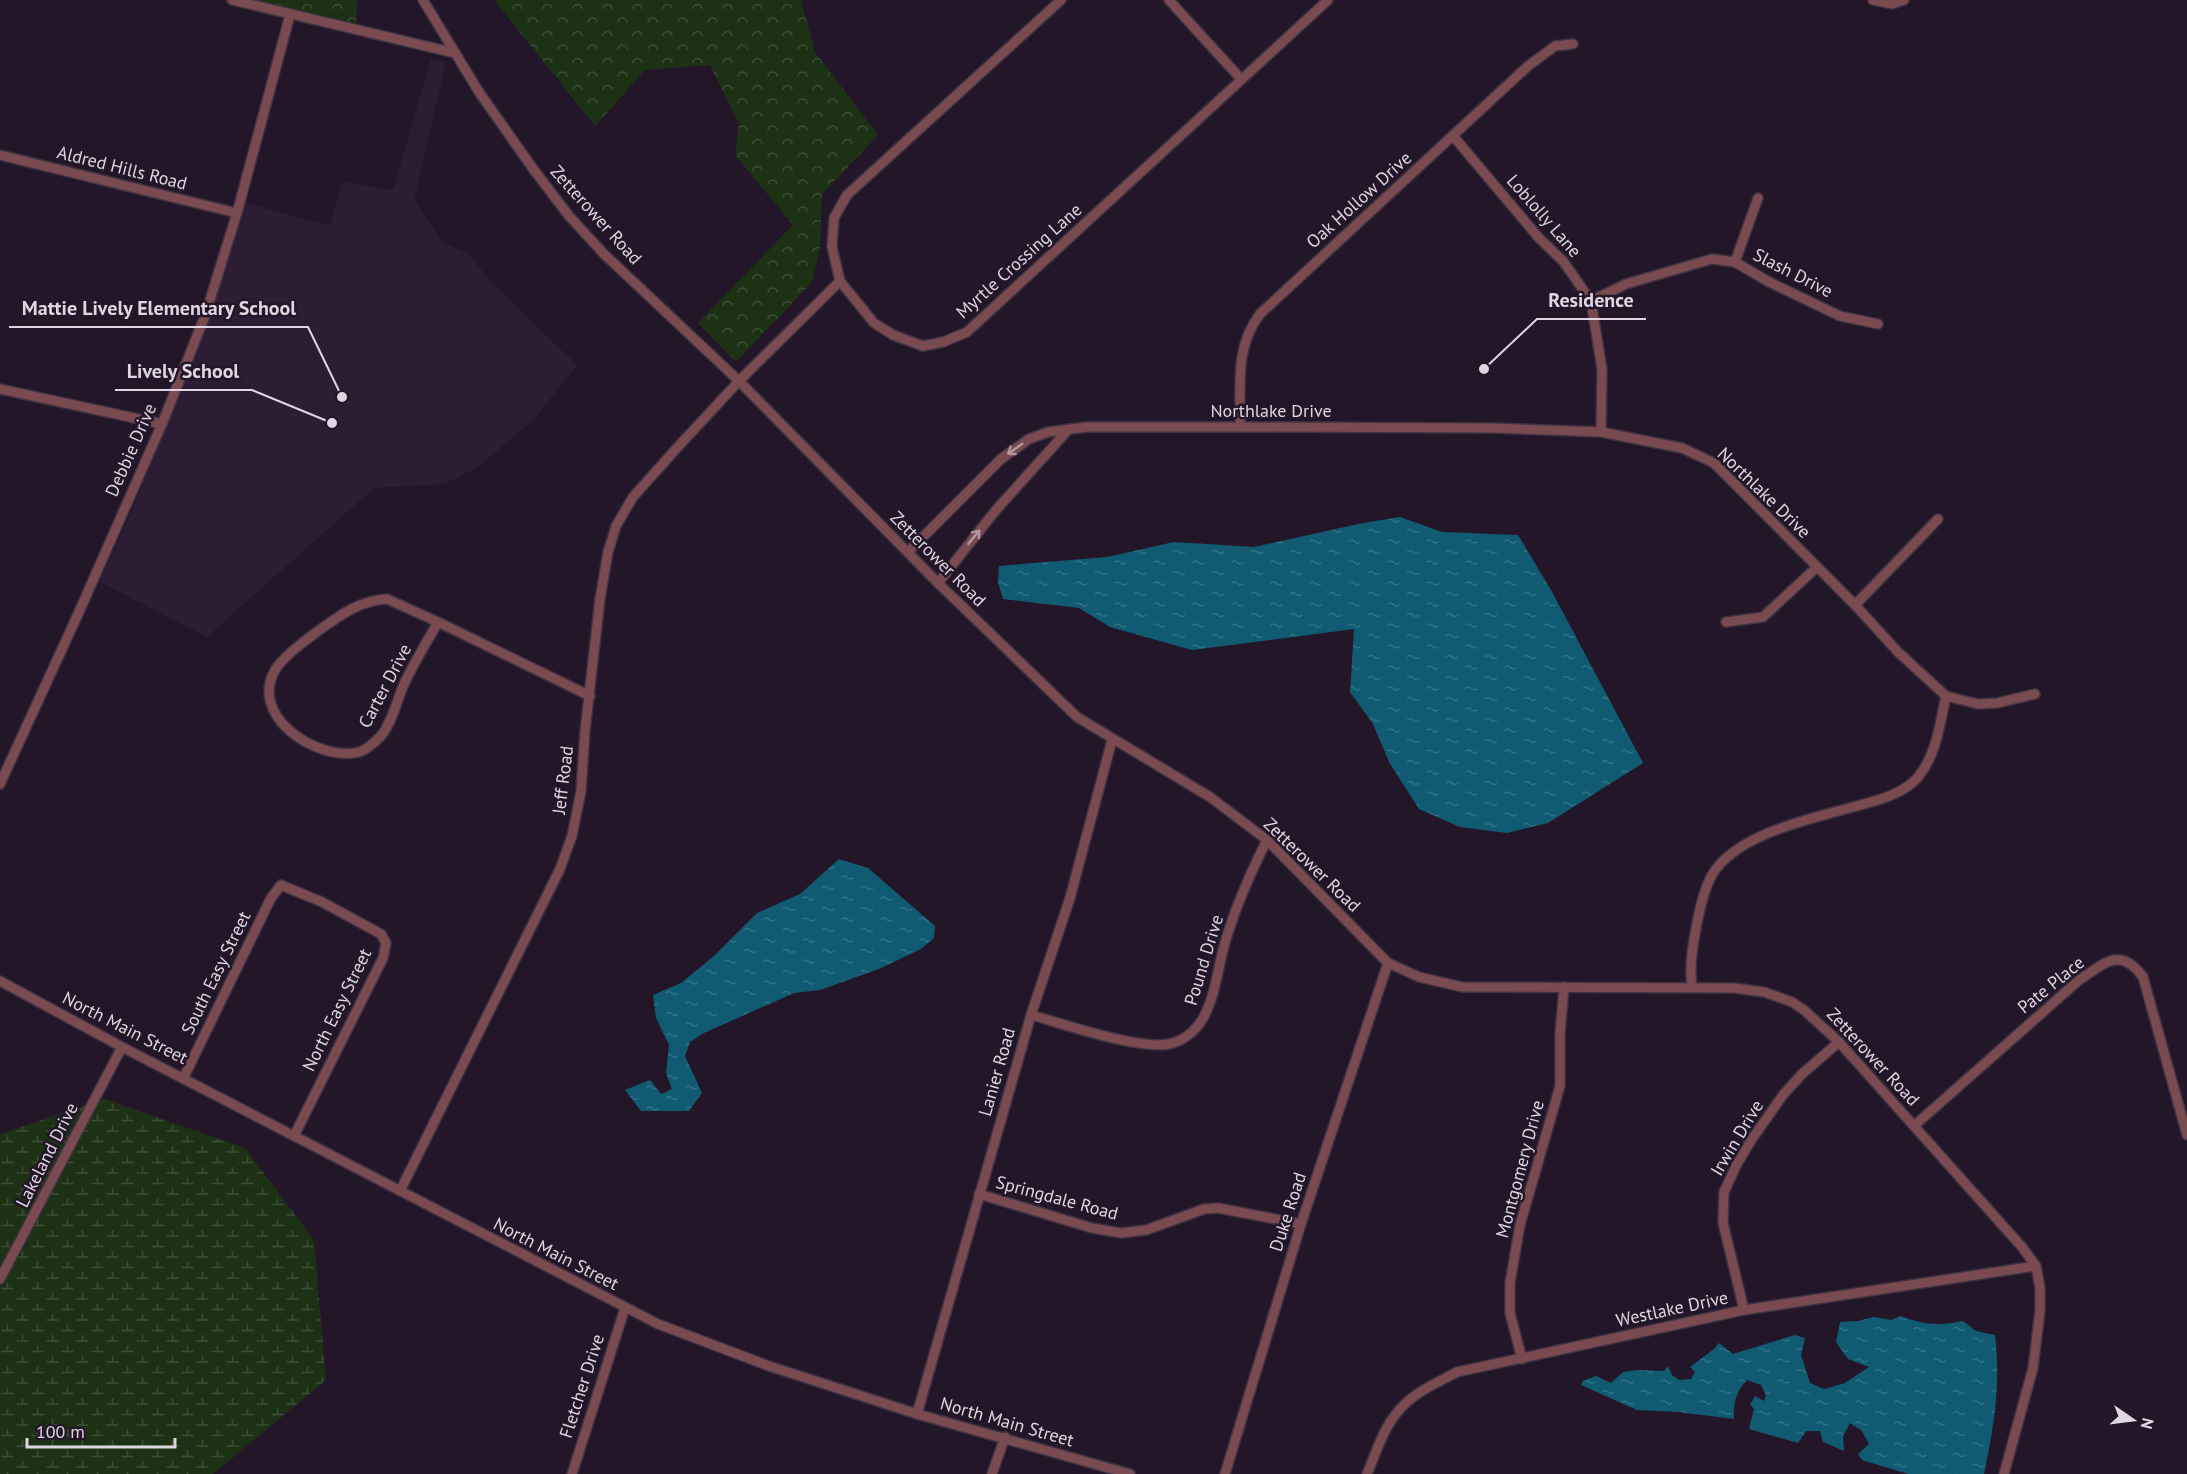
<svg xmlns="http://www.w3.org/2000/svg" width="2187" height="1474" font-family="'PT Sans',sans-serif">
<defs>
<pattern id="forest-crowns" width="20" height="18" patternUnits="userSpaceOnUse" patternTransform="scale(1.5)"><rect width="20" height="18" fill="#1d3115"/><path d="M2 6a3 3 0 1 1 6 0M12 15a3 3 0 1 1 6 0" fill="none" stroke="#3d4e37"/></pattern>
<pattern id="wetland-marsh" width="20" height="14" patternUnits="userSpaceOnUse" patternTransform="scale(1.5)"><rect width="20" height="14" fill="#1d3115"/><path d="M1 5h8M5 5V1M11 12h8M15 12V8" fill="none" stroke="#3d4e37"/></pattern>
<pattern id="water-ripples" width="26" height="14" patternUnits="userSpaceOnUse" patternTransform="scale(1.5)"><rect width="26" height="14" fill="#105b72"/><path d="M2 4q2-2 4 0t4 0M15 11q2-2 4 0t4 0" fill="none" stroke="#327286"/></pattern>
</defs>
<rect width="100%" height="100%" fill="#231628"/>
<path fill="#2d1d34" d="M431,59L446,62L414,200L442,242L469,254L491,282L577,365L533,420L478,467L445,484L374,488L207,637L98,581L112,555L136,500L198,349L240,201L330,226L342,182L393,190Z"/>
<g fill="url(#forest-crowns)">
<path d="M253,0H357L356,25Z"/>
<path d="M494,0H801L815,52L878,135L822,194L820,248L812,282L736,362L698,323L793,225L735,155L739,124L710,65L645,70L595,126Z"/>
</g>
<path fill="url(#wetland-marsh)" d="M105,1099L245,1148L314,1240L326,1380L213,1474H0V1134Z"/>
<g fill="url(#water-ripples)">
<path d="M1400,517L1442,532L1518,535L1551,590L1643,763L1548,823L1507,833L1460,827L1419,809L1389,762L1373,724L1350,692L1354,629L1192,650L1110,627L1079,608L1003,599L998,582L999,566L1107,557L1174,542L1254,547L1363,523Z"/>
<path d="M839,859L868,868L935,926L934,938L921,949L879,969L820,990L794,993L704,1033L690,1042L685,1056L702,1093L689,1111H641L625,1090L650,1080L661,1094L672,1089L666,1073L669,1045L656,1018L653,995L681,983L714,956L757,913L800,894Z"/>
<path d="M1901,1316C1923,1325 1940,1326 1963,1321L1976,1331L1995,1335C2001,1384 1994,1427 1984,1474H1908L1862,1460L1858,1454L1869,1444L1862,1431L1850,1423L1843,1436L1844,1451L1823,1442L1820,1431H1806L1798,1443L1749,1429L1754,1409L1750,1404L1755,1396L1764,1401L1766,1395L1761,1385L1747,1380C1736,1391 1733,1404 1734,1419L1678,1412L1637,1410L1581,1385L1583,1381L1596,1376L1611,1383L1623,1372L1637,1370L1664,1371L1668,1366L1672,1375L1679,1380L1691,1379L1695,1372L1690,1367L1714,1349L1719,1343L1733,1354L1795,1335L1805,1338L1801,1355L1810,1383L1824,1389L1845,1383L1869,1367L1848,1359L1836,1342L1840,1322L1858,1321L1874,1317L1891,1320Z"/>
</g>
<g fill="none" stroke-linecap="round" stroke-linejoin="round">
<g stroke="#3d3142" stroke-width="12">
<g id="minor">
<path d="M232,0L455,53"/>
<path d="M423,0L479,92L534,170L569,216L604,254L739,381L938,583L1077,717L1210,797L1267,840L1388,963L1419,977L1462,987L1734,988L1764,992L1792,1002L1804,1010L1839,1042L2022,1247L2036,1266L2040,1288V1311L2033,1368L2004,1474"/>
<path d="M1061,0L847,195L834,218L832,247L840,281L874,323L893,335L923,346L943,342L967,332L1328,0"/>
<path d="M1169,0L1241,79"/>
<path d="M1873,0L1892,4L1904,0"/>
<path d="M1454,137L1539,238L1563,261L1591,301L1602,369L1601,432"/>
<path d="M0,155L237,213"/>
<path d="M1735,262L1758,198"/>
<path d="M1591,301L1626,284L1712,259L1735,262L1769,282L1840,316L1878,324"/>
<path d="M0,389L162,424"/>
<path d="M1240,427C1241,387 1234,348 1260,314L1528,66L1555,46L1573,44"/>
<path d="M908,552L1001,459L1029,439L1048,432L1087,427H1240L1492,428L1601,432L1682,448L1714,463L1855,605L1898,652L1946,696L1978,704L1997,703L2035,694"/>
<path d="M938,583L996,510L1069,429"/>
<path d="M387,599L438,622C427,642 415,661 405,682C397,699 393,721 381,736C376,741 367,750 359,752C317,762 245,715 277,667C287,653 305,641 318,631C339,616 360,600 387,599Z"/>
<path d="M1855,605L1938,519"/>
<path d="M438,622L590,696"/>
<path d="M1726,622L1763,617L1817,567"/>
<path d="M0,784L79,612L162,424L205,316L237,213L290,15"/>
<path d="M0,981L122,1047L658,1324L769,1366L917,1414L1130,1474"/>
<path d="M1692,986C1689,964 1693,945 1697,923C1700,908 1704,889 1712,875C1736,834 1810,819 1853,807C1875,801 1903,795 1918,777C1937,754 1940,723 1946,696"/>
<path d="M1031,1015C1064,1024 1138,1050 1169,1044C1184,1041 1194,1032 1202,1020C1217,995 1218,961 1228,933C1238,901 1252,870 1267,840"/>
<path d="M184,1077L271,898L281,885L322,902L381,934L386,943L383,958L294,1136"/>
<path d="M1915,1125L2078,981C2104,964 2120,945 2143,977L2187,1135"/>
<path d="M400,1191L560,869L572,836L581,791L585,731L600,599L608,552L616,526L633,497L675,450L739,381L840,281"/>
<path d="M979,1194L1092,1228L1121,1233L1146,1230L1204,1209L1218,1208L1301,1224"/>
<path d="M0,1279L122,1047"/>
<path d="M1744,1310L1723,1223L1724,1192L1737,1164L1752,1139L1783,1095L1802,1074L1839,1042"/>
<path d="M1522,1359L1510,1313V1283L1520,1225L1560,1086V1034L1564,987"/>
<path d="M917,1414L1031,1015L1070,898L1112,740"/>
<path d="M572,1474L625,1308"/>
<path d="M992,1474L1005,1437"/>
<path d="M1225,1474L1301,1224L1388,963"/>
<path d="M1367,1474C1377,1450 1385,1422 1405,1404C1419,1390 1439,1382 1457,1372L1744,1310L2036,1266"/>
</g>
</g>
<use href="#minor" stroke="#794b50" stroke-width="9"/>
</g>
<defs><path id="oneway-shaft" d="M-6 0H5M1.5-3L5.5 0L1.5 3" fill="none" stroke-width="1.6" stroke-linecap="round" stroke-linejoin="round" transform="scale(1.5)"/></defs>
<g stroke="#b197a1">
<use href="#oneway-shaft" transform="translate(1015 449) rotate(145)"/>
<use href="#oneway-shaft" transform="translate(974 537) rotate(-50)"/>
</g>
<g text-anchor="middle" stroke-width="5" stroke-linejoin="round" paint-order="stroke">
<g font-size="18" fill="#dfd6e3" stroke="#231628">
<text transform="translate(122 168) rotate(14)" y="6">Aldred Hills Road</text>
<text transform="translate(1359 200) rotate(-42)" y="6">Oak Hollow Drive</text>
<text transform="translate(596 215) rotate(48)" y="6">Zetterower Road</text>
<text transform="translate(1544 216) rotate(49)" y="6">Loblolly Lane</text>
<text transform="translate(1019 261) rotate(-42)" y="6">Myrtle Crossing Lane</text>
<text transform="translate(1793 273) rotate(27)" y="6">Slash Drive</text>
<text x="1271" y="417">Northlake Drive</text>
<text transform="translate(131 450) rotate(-66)" y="6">Debbie Drive</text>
<text transform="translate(1764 493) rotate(44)" y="6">Northlake Drive</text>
<text transform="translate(938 559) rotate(45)" y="6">Zetterower Road</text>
<text transform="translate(385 686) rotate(-62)" y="6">Carter Drive</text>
<text transform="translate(563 780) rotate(-83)" y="6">Jeff Road</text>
<text transform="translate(1312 865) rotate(44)" y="6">Zetterower Road</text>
<text transform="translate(1204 960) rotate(-73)" y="6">Pound Drive</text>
<text transform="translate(216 973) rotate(-64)" y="6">South Easy Street</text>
<text transform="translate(2051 985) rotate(-39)" y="6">Pate Place</text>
<text transform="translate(337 1010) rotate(-64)" y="6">North Easy Street</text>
<text transform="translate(125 1028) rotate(27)" y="6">North Main Street</text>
<text transform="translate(1873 1057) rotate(47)" y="6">Zetterower Road</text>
<text transform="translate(997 1072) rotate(-74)" y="6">Lanier Road</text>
<text transform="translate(1737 1138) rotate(-59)" y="6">Irwin Drive</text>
<text transform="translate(47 1155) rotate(-63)" y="6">Lakeland Drive</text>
<text transform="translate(1520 1169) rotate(-75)" y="6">Montgomery Drive</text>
<text transform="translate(1057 1198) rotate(15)" y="6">Springdale Road</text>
<text transform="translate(1288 1212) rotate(-72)" y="6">Duke Road</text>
<text transform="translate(556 1254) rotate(27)" y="6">North Main Street</text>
<text transform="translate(1672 1309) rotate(-12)" y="6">Westlake Drive</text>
<text transform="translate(582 1386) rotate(-72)" y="6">Fletcher Drive</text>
<text transform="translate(1007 1422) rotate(16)" y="6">North Main Street</text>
</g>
</g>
<path fill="none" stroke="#dfd6e3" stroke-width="2" d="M1484 369L1537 319H1646M342 397L308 327H9M332 423L252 390H115"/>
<g fill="#dfd6e3" stroke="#231628" stroke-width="2">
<circle cx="1484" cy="369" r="6"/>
<circle cx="342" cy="397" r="6"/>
<circle cx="332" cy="423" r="6"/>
</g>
<g font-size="20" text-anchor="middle" font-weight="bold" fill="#dfd6e3" stroke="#231628" stroke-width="5" stroke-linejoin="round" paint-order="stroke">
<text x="1591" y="307">Residence</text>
<text x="159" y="315">Mattie Lively Elementary School</text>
<text x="183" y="378">Lively School</text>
</g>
<g transform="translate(2133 1420) rotate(104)" stroke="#231628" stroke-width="4.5" paint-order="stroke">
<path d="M0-4.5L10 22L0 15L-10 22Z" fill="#dfd6e3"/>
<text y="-9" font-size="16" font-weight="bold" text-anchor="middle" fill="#dfd6e3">N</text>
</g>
<path d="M27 1438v9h148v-9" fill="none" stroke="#dfd6e3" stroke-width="3"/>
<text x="36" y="1438" font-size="18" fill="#dfd6e3" stroke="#231628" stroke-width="4.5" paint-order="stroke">100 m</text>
</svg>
